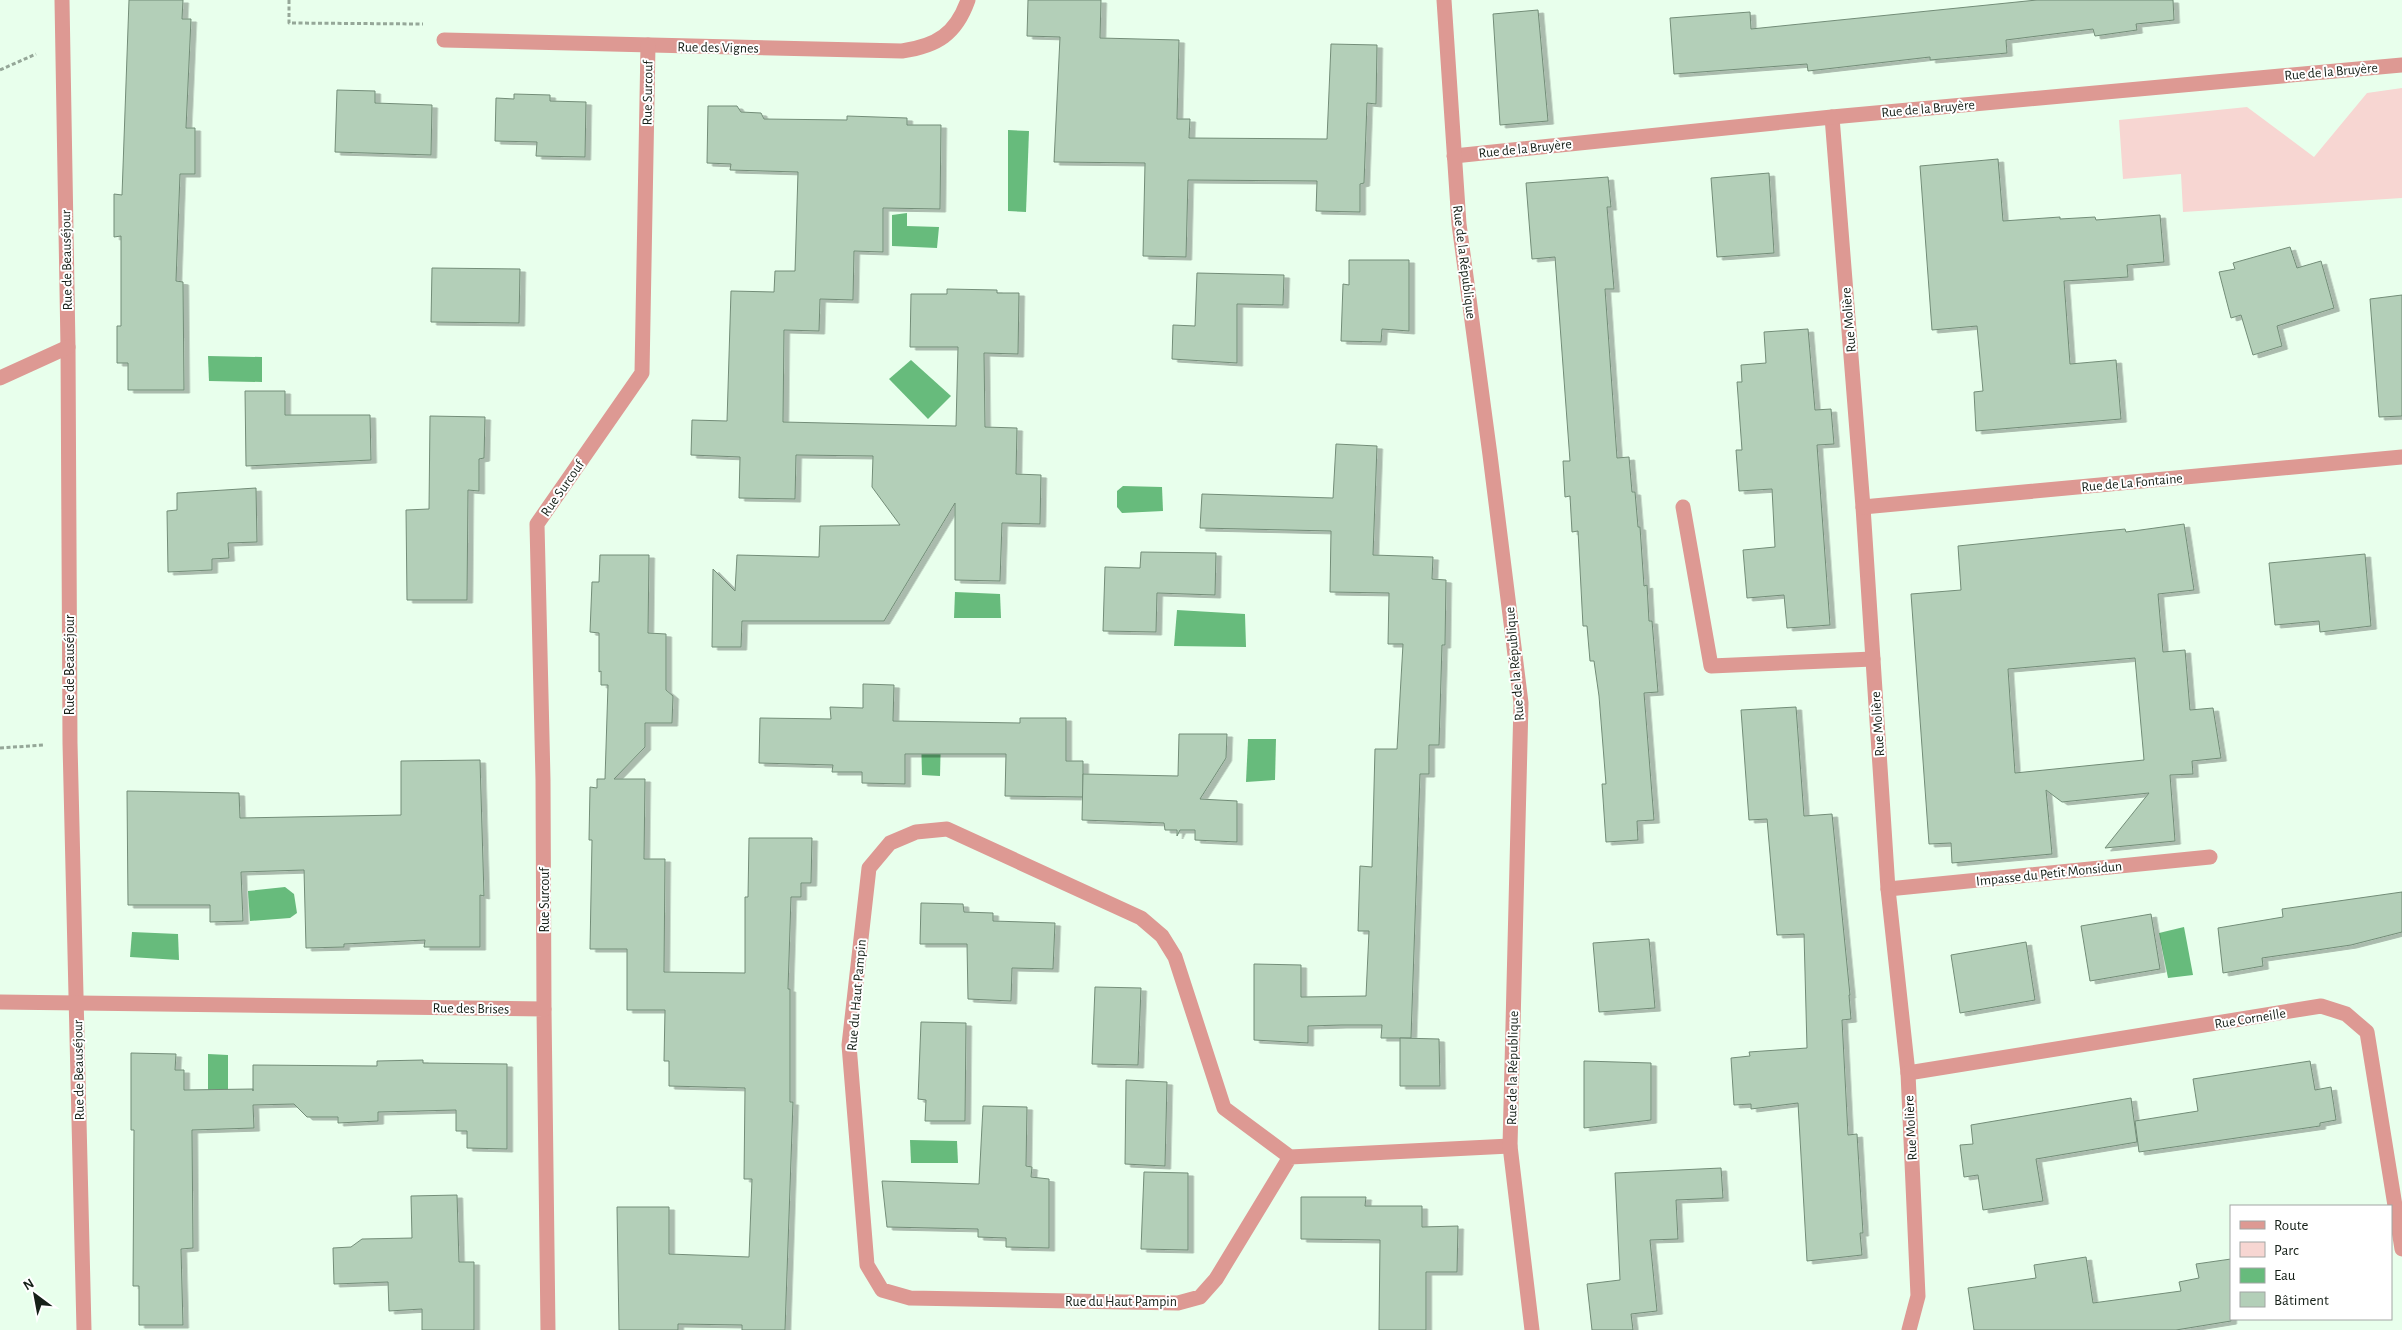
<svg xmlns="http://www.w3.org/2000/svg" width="2402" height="1330" font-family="'Alegreya Sans',sans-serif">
<defs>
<filter id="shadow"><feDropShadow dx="5.5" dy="3" stdDeviation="0" flood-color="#0004"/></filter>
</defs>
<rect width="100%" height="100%" fill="#e8ffec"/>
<path fill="#f7d6d2" d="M2402,88V198L2183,212L2181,174L2123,179L2119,120L2247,107L2314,157L2367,93Z"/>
<g fill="#67bb7c">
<path d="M1008,130L1029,131L1026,212L1008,211Z"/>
<path d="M907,213V226L939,227L937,248L892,246V215Z"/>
<path d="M208,356L262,357V382L209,381Z"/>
<path d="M911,360L951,396L928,419L889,379Z"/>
<path d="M1123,486L1162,487L1163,511L1122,513L1117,507V491Z"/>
<path d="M955,592L1000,594L1001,618H954Z"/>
<path d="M1177,610L1245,614L1246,647L1174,646Z"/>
<path d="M941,735L940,776L922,775L921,736Z"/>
<path d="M1248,739H1276L1275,780L1246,782Z"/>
<path d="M285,887L294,894L297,913L290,918L250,921L248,891Z"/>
<path d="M2184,927L2193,975L2168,978L2159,933Z"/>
<path d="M132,932L178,934L179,960L130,957Z"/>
<path d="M208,1054L228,1055V1094L208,1092Z"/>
<path d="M910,1140L957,1141L958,1163H911Z"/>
</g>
<g fill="#b3cfb8" stroke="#738d78" fill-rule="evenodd" filter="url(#shadow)">
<path d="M129,0H183L182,19H191L186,128H195V174H180L176,281L183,282L184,390H128V363H117V326H121V236L114,237V194L122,195Z"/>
<path d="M1028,0H1101L1100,38L1179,40L1177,119H1190L1189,138L1327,139L1331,44L1377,45L1376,104L1367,103L1364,183L1360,184V212L1316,211L1317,181L1188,180L1186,257L1143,256L1145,163L1054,162L1060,37L1027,36Z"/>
<path d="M2037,0H2173L2174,20L2136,24L2137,30L2095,36L2093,29L2006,40L2007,53L1930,60V57L1808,71L1807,64L1674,74L1670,18L1750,12L1751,29Z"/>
<path d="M1538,10L1548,121L1500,125L1493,14Z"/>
<path d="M337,90L375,91V103L432,105L431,155L335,152Z"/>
<path d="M514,94L550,95V101L586,102L585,157L536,156L537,142L495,141L496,98L514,99Z"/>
<path d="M708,106H737L741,112L761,113L764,119L847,120V116L907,118V125H941L940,209L883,208V252L854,251L853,300L820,299L819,331L784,330L783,422L956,426L958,347H910L911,294H947V289L997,290V293H1019L1018,354L984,353L985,427L1017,428L1016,474L1041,475L1040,524L1002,523L1000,581L955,580V503L884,621H742L741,647H712L713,569L735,591L737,555L819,557L820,526L900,525L872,487L873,456L796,455L795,499L739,498L740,457L691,455L692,420L727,421L731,291L774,292L775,271H795L798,172L730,170L731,164L707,163Z"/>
<path d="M1998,159L2003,221L2060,217V219L2095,217L2096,220L2160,215L2164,262L2127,265L2128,277L2064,281L2070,364L2116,360L2121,419L1976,431L1974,392L1983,391L1977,326L1932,330L1920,166Z"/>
<path d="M1769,173L1774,253L1717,257L1711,178Z"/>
<path d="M1608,177L1611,207H1607L1614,289H1605L1617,458L1629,457L1632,492H1635L1638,527H1640L1644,586L1647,585L1649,621H1652L1658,692L1644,693L1654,820L1637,821L1638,840L1606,842L1602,784H1606L1599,696L1594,661H1590L1587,626H1583L1578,531L1572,532L1570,496L1565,497L1563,461H1570L1555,257L1532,259L1526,183Z"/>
<path d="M2290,247L2297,268L2321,261L2334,308L2277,326L2282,346L2253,355L2241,315L2231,318L2219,272L2235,269L2233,263Z"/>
<path d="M1349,260H1409V331L1382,329L1381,342L1341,341L1343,284L1349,285Z"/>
<path d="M432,268L520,269L519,323L431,322Z"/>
<path d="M1197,273L1284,275L1283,305L1237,304V363L1172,359L1173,325L1195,326Z"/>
<path d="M2402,295V416L2379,417L2370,299Z"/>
<path d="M1808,329L1815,410L1831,409L1834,444L1817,445L1830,625L1787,628L1784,595L1747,598L1743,550L1775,547L1772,489L1739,491L1736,450H1742L1737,382H1742L1741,365L1766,363L1764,332Z"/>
<path d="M245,391H285V415H370L371,460L246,466Z"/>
<path d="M430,416L485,417L484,458L479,459V491L468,490L467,600H407L406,510L429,509Z"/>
<path d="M1336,444L1377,446L1373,555L1433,557L1432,579L1446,580L1445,645H1442L1439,745H1429V774H1420L1411,1038H1381L1382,1025H1341L1308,1026V1043L1254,1040V964L1301,965V997L1366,996L1369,931H1358L1360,866L1372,867L1375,749H1397L1403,644H1388L1389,593L1330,592L1331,531L1200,528L1202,494L1333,498Z"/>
<path d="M256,488L257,542L228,543L229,558L212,559V570L168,572L167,511L177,510V493Z"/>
<path d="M2184,524L2194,590L2158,594L2163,652L2185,650L2190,710L2213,708L2221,758L2192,761L2193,774L2170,775L2175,841L2105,848L2149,793L2062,802L2046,790L2052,854L1952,863L1951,843L1929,844L1911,594L1961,590L1958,546L2125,529L2126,532ZM2135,658L2144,760L2015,773L2008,669Z"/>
<path d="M1141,552L1216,553L1215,595L1157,593L1156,632L1103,631L1105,567L1140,568Z"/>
<path d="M2365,554L2371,626L2320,632L2319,621L2275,625L2269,563Z"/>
<path d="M600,555H649L648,633L666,634V690L673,696L672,723H645V747L614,779H645L644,859H665L664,972L745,973V897H748L749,838H812L811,883H801V897H791L788,989H790V1102H793L785,1330H742V1325L678,1324V1330H619L617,1207H669V1254L749,1257L752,1179H744L745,1088L669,1086V1061H664L665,1010H627V949H590L592,840H589L590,787L597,788V779H605L608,685H601V671L599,672V633L590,632L592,582H599Z"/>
<path d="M863,684L894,685L893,721L1020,723V718H1066V761H1083V797L1005,796L1006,754H905V784L862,783V772H832L833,765L759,763L760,718L831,719L830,707L863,708Z"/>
<path d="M1796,707L1804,816L1832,814L1850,995H1849L1851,1019L1842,1020L1848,1135L1857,1134L1863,1233H1860L1862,1255L1807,1261L1798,1103L1751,1109V1104L1734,1105L1731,1058L1750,1056L1749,1052L1807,1048L1804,934L1777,935L1767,819L1749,820L1741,710Z"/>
<path d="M1179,734H1227L1226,758L1200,799L1237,801V842L1195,840V830H1180L1177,836V830H1165L1164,823L1082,820L1083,774L1178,776Z"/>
<path d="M480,760L484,896L480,895V947H424L425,940L344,944V947L306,948L304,870L241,872L243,921L210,922V905H128L127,791L239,793L240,818L401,815V761Z"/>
<path d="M2402,892V932L2351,945L2262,958L2263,966L2223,973L2218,928L2283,917L2282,909Z"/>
<path d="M921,903L963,904L964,912L993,913V921L1055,923L1053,969L1012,968L1011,1001L968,999L967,944H920Z"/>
<path d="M2151,914L2160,969L2090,981L2081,926Z"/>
<path d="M1649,939L1655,1008L1599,1012L1593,943Z"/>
<path d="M2026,942L2035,1000L1960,1013L1951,955Z"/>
<path d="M1095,987L1141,988L1138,1065L1092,1064Z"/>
<path d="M921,1022L966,1023L965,1121H925L926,1100L918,1099Z"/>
<path d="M1400,1038L1439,1039L1440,1086H1400Z"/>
<path d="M131,1053L176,1054L175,1070H184V1090L253,1089V1091V1065L377,1066V1061L423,1060V1063L507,1064V1149L467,1148V1131H456V1110L378,1112V1121L338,1123V1117H307L294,1104L253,1105L254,1128L192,1130L193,1248L181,1249L183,1325H139V1286H133L134,1130H131Z"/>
<path d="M1584,1061L1651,1063V1120L1584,1128Z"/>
<path d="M2310,1061L2315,1090L2331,1087L2336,1120L2320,1123V1126L2139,1152L2135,1121L2198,1111L2193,1079Z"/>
<path d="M1126,1080L1167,1082L1165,1166L1125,1164Z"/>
<path d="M2131,1098L2137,1142L2036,1159L2043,1201L1983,1210L1978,1175L1964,1177L1960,1145L1973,1144L1971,1125Z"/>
<path d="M983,1106L1027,1107L1026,1166L1032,1167L1031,1177L1049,1179V1248L1006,1247V1238L978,1237V1229L887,1227L882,1181L979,1184Z"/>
<path d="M1721,1168L1723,1198L1676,1200L1678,1239L1650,1240L1657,1311L1631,1314L1633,1330H1592L1587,1284L1620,1280L1615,1173Z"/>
<path d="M1144,1172L1188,1173V1250L1141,1249Z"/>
<path d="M457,1195L459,1262H474V1330H422V1309L389,1311L388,1282L334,1284L333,1248L351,1247L362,1239L412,1238L411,1196Z"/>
<path d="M1301,1197H1366L1365,1206H1422V1227L1458,1226L1457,1272H1426V1330H1379L1380,1240L1301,1239Z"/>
<path d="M2086,1257L2093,1303L2181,1291L2179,1282L2199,1278L2196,1264L2231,1259V1321L2176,1330H1974L1968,1288L2036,1278L2034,1265Z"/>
</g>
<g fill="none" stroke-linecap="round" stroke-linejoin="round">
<g stroke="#95a798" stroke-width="3" stroke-dasharray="4 2.5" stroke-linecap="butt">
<path d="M289,0V23L423,24"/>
<path d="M0,70L36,54"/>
<path d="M0,748L44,745"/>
</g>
<g stroke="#dd9993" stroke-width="15">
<path d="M1683,507L1711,666L1873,659"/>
<path d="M1888,889L2210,857"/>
</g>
<g stroke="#dd9993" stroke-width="15">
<path d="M62,0L68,347L70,743L84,1330"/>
<path d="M444,40L902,51C937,46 956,34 968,0"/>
<path d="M1832,117L1863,507L1888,889L1908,1073L1918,1296L1909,1330"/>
<path d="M1454,156L1832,117L2402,65"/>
<path d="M0,378L68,347"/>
<path d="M1863,507L2402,457"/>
<path d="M0,1002L544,1009L548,1330"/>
<path d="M544,1009L543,780L537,524L642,373L648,45"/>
<path d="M1908,1073L2321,1006L2346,1014L2367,1032L2402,1249"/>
<path d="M1290,1157L1216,1279L1200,1297L1178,1303L910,1298L882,1290L867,1265L849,1045L869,868L890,843L916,832L947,829L1141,918L1162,936L1175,957L1224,1108L1290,1157L1510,1146"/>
</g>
<path stroke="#dd9993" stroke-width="15" d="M1444,0L1459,224L1490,455L1521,703L1510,1146L1532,1330"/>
</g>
<g text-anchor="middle" stroke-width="4" stroke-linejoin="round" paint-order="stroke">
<g font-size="14" fill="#162018" stroke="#fff">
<text transform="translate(718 47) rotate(1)" y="5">Rue des Vignes</text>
<text transform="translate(2331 71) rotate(-5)" y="5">Rue de la Bruyère</text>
<text transform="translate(647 93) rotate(-89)" y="5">Rue Surcouf</text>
<text transform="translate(1928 108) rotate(-5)" y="5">Rue de la Bruyère</text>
<text transform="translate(1525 148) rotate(-6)" y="5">Rue de la Bruyère</text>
<text transform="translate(66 260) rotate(-91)" y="5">Rue de Beauséjour</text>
<text transform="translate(1465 262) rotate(83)" y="5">Rue de la République</text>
<text transform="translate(1848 320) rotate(-95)" y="5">Rue Molière</text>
<text transform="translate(2132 482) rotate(-5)" y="5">Rue de La Fontaine</text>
<text transform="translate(562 488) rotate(-55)" y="5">Rue Surcouf</text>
<text transform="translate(1514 664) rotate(-95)" y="5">Rue de la République</text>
<text transform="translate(69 665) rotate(-90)" y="5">Rue de Beauséjour</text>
<text transform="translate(1877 724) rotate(-94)" y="5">Rue Molière</text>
<text transform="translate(2049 873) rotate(-6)" y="5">Impasse du Petit Monsidun</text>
<text transform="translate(544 900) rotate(-90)" y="5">Rue Surcouf</text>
<text transform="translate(856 995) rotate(-85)" y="5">Rue du Haut Pampin</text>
<text transform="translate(471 1008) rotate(1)" y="5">Rue des Brises</text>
<text transform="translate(2250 1018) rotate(-9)" y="5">Rue Corneille</text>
<text transform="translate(1512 1068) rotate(-89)" y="5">Rue de la République</text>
<text transform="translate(78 1070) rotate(-91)" y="5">Rue de Beauséjour</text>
<text transform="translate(1910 1128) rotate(-93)" y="5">Rue Molière</text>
<text x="1121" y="1306">Rue du Haut Pampin</text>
</g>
</g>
<rect x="2230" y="1205" width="162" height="115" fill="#ffffff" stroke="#a2a6a3"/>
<rect x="2240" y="1221" width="25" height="8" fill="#dd9993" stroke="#a2a6a3"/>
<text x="2274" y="1230" font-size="15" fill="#162018">Route</text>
<rect x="2240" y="1242" width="25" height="15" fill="#f7d6d2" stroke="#a2a6a3"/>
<text x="2274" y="1255" font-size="15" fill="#162018">Parc</text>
<rect x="2240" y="1268" width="25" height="15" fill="#67bb7c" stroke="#a2a6a3"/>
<text x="2274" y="1280" font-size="15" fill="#162018">Eau</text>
<rect x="2240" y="1292" width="25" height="15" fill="#b3cfb8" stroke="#a2a6a3"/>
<text x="2274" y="1305" font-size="15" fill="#162018">Bâtiment</text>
<g transform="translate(35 1295) rotate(328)" stroke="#ffffff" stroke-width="4" paint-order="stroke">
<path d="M0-4L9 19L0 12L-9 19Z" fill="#162018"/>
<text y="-8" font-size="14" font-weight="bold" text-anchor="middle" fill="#162018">N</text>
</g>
</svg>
